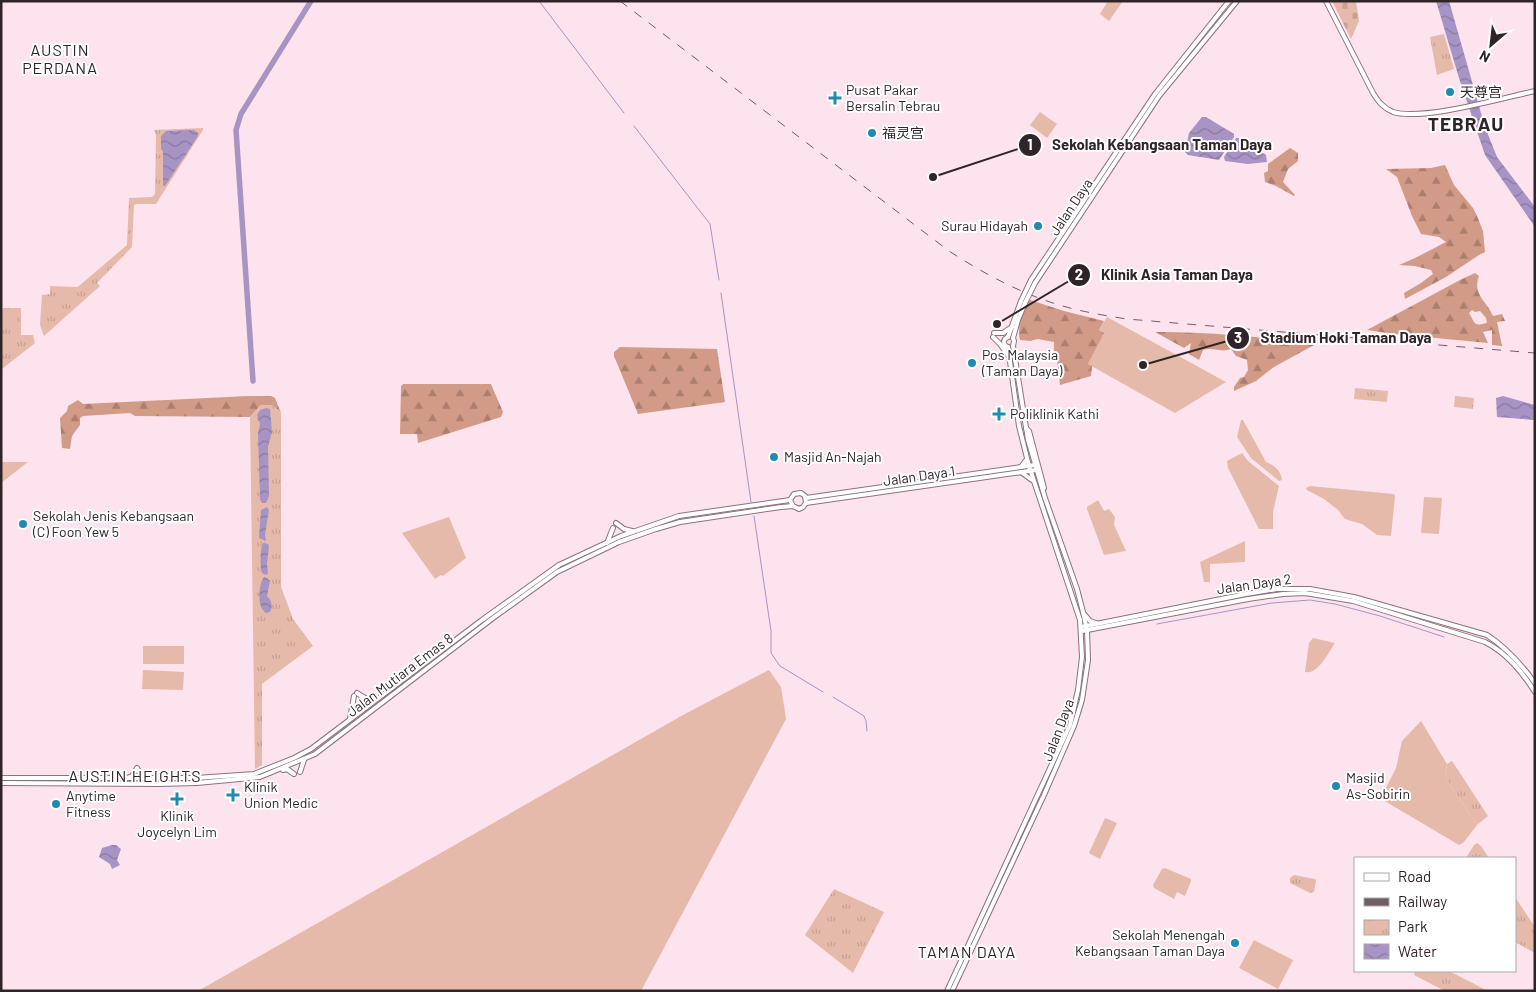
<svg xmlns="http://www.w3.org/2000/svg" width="1536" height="992" font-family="Barlow,'Noto Sans SC',sans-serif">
<defs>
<pattern id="forest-firs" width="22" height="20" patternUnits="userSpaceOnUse" patternTransform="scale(1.25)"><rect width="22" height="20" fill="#d29b87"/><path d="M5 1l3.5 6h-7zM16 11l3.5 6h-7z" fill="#ab7e6e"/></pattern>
<pattern id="cemetery-stones" width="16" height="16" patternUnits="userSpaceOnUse" patternTransform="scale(1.25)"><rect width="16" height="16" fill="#e6baaa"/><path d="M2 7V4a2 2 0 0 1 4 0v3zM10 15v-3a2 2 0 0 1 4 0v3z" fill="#c6a092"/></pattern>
<pattern id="park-tufts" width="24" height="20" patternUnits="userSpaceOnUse" patternTransform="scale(1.25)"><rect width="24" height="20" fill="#e6baaa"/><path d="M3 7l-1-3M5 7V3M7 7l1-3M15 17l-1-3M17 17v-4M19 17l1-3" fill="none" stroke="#c6a092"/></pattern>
<pattern id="water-waves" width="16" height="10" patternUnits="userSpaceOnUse" patternTransform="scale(1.25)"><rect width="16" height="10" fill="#a894c4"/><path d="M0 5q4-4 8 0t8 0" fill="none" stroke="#89799f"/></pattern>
</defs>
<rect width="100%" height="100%" fill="#fde3ed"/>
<g fill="#e6baaa">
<path d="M1108,1H1123L1109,21L1100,14Z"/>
<path d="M1040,112L1057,124L1047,138L1030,125Z"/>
<path d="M1107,317L1226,382L1175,413L1088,364L1103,333L1099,330Z"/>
<path d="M1241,420H1243L1266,462C1274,465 1281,471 1282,480L1279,481L1251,458L1237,437Z"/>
<path d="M1242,453L1248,461L1279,486L1273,512V529H1259L1228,468L1227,461Z"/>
<path d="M1,462H28L1,483Z"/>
<path d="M1310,486L1394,494L1395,496L1391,536L1377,535L1362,524L1345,519L1338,510L1324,499L1307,490L1306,488Z"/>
<path d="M1424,497L1442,498L1439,534L1421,533Z"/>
<path d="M1098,500L1104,511L1109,509L1115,517L1114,525L1126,551L1104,555L1087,509V507Z"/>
<path d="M449,517L466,558L443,576L441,575L435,579L402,533Z"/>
<path d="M1245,541V562L1210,564V582H1204L1200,562Z"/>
<path d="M1313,638L1335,643C1328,653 1318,675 1305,672L1309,643Z"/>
<rect x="143" y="646" width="41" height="18"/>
<path d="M143,670L184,672L183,690L142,689Z"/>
<path d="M769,670L781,687L786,719L641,991H198L683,715Z"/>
<path d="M1421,721L1447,764L1445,777L1477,825L1463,843L1459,845L1383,800H1380L1396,768L1402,741Z"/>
<path d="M1105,818L1117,823L1100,859L1089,853Z"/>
<path d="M1165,868L1191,879V881L1185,896L1177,892L1174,899L1154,888L1153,885L1162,869Z"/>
<path d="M1254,940L1293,960L1278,989L1239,968Z"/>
</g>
<g fill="url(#forest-firs)" fill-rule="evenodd">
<path d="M1290,148L1298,153V161L1288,169L1283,182L1295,195L1294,196L1276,186L1265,182L1264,173L1268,171V164Z"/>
<path d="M1445,165L1454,185L1473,208L1477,216L1483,231L1485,252L1479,255L1446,277L1405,299L1404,293L1421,283L1433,274L1431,270L1415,266L1399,265L1415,258L1446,242L1439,237L1421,234L1412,216L1397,177L1386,169L1431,168Z"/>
<path d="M1475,273L1479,276C1472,295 1487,301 1493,316L1502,314L1505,321L1497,322L1502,346L1492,345V330L1483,332L1488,343L1394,334L1367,330L1460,280ZM1472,310L1475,312L1480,311L1486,318L1487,323C1472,327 1475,322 1469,313Z"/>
<path d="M1030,300L1064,311L1104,321L1099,330L1104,333L1088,364L1092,366L1091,376L1060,385L1057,360H1054V342L1038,339L1030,341L1020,340C1017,328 1022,309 1030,300Z"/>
<path d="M1155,332C1209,332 1261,336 1314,345L1274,367L1256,381L1234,391V387L1240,378L1244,377L1248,370L1247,360L1236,356L1231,349C1220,353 1214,347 1203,350L1199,360L1189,354L1191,343L1184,348Z"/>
<path d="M620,347L717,349L725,402L638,414L614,356V352Z"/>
<path d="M403,384H491L503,412L501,417L418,443L417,434H400L401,386Z"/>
<path d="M249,396H271L275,398L281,413L272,405H261L250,417L135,416L130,413L83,416L80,418V425L72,436L70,449L62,448L60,418L67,411L68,406L78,400L83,404Z"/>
</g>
<path fill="url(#cemetery-stones)" d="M1332,1H1356L1359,21L1351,39Z"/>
<g fill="url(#park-tufts)">
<path d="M1444,34L1454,69L1437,75L1430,37Z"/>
<path d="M203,128V130L156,204H137L134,205L132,247L97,283L100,286L44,336L40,325L42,295L50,294V286L77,287L79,286L127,245L129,198L152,197L155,194L156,135L154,130Z"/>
<path d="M4,308H21V335H33L35,343L2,369V310Z"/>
<path d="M1355,388L1388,391L1387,402L1354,399Z"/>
<path d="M1455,396L1474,398L1473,409L1454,407Z"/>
<path d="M261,405H272L281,413V587L293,619L313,646L262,684V765L255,769L250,417Z"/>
<path d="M1452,761L1488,816L1477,825L1445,777L1447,764Z"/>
<path d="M1477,843L1481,846L1489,858H1466L1474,845Z"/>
<path d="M1294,875L1315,879L1316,880L1314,892L1310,893L1290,883V878Z"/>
<path d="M834,889L884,912L853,973L805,935Z"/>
<path d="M1515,897L1535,927V953L1515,942Z"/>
<path d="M1415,971H1449L1488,991H1445L1414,975Z"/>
</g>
<g fill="url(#water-waves)">
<path d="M1436,1H1449L1485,127L1497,157L1535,207V227L1485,155L1459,78Z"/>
<path d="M1202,117H1206L1234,134V137L1219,160L1188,155L1185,152L1189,133Z"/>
<path d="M194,130L198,133V136L165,186H163V152L161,149V136L166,131Z"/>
<path d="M1236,138H1239L1266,155L1267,162L1248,164L1225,161L1224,157Z"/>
<path d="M1503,396L1535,405V420L1497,417L1496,398Z"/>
<path d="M266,408L270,409L272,432L268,447L269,496L266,503H262L260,499L258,433L260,424L257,415L260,410Z"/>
<path d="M267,507L269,510L265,535L266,541L259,538L261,510Z"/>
<path d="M263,543L268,544L269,546L267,564L268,573L266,575L262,573C260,566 260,548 263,543Z"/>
<path d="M264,577L267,578L270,581L267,596C272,601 273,606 270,612L266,613C257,608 258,585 264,577Z"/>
<path d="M112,845H116L121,849L117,860L120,865L112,869L110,864L99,857L102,848Z"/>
</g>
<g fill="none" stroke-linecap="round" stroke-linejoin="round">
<g stroke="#a894c4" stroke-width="1">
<path d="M539,1L624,113"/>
<path d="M634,126L710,224L719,280"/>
<path d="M721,293L751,502"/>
<path d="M754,516L771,631V653L780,666L823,692"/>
<path d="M1157,624L1272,603L1310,600L1335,604L1380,616L1444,637"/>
<path d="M833,697L864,716L866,721L867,731"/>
</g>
<path stroke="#a894c4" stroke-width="5.5" d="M253,381L236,130L241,114L311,1"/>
<g stroke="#8d717d" stroke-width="6">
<g id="secondary">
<path d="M806,498L1035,465"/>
<path d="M806,503L1036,470"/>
<path d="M616,523L624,529L632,531"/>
<path d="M607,543L613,528"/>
<path d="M1081,627L1246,594L1277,589H1310L1354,597L1487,635C1507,648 1521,664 1535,683"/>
<path d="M1082,631L1248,599L1283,594L1305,593L1353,601L1485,642C1507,653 1522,672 1535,692"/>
<path d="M357,693L365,698H376"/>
<path d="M350,719L354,696"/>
<path d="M283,770L287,769L294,774"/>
<path d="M300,772L304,760"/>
<path d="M1,778H196L254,774L294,758L311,749L482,620L559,565L621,536L679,516L790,500"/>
<path d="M127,778L132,776L137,768L141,775L145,778"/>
<path d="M1,783L159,784L197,783L260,777L315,754L493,618L557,572L619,542L656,529L680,522L781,507L793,506L799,509L803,507L806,503L805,496L801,493L794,494L790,500L793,506"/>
</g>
</g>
<g stroke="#8d717d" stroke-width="6">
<g id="primary">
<path d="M1326,1L1373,93C1378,101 1383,108 1393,112C1422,121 1503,98 1535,91"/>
<path d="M1031,280L1155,94L1229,1"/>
<path d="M1035,283L1159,96L1237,1"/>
<path d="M994,333H1003L1012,327"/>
<path d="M993,337L1000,344L1008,355"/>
<path d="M1008,337L1021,301"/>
<path d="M1008,347C1004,346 1003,342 1005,339L1008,337"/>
<path d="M1026,428L1029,431L1044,488"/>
<path d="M1021,467L1027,459"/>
<path d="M1021,472L1032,480"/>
<path d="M1084,614L1090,621L1096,623"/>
<path d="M947,991L1070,725L1078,690L1082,657L1080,620L1029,466L1019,426L1008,347"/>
<path d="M952,991L1044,795L1074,726L1082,700L1088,660L1087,630L1083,612L1077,589L1045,498L1028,440L1013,346L1014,341L1013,338L1018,320L1025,303"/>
</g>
</g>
<use href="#secondary" stroke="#fff" stroke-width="4"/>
<use href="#primary" stroke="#fff" stroke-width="4"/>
<path stroke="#6f5e65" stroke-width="1" stroke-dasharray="9 9" stroke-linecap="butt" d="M620,1L949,251C986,275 1027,297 1070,308C1089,313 1108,316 1127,319L1535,353"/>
<g stroke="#8d717d" stroke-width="6" stroke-linecap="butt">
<g id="primary-bridge">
<path d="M1021,301L1031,280"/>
<path d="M1025,303L1035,283"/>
</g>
</g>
<use href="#primary-bridge" stroke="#fff" stroke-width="4"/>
</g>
<g fill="#208ab1" stroke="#fff" stroke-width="2">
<circle cx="1450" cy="92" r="5"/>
<path d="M832.5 90.5h5v5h5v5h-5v5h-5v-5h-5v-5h5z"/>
<circle cx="872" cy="133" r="5"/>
<circle cx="1038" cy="226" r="5"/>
<circle cx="972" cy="363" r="5"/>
<path d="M996.5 406.5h5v5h5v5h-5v5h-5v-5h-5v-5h5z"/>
<circle cx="774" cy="457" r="5"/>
<circle cx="23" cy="524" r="5"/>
<circle cx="1336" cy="786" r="5"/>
<path d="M230.5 787.5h5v5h5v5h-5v5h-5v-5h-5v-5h5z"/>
<path d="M174.5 791.5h5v5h5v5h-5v5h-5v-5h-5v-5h5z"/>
<circle cx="56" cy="804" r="5"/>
<circle cx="1235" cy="943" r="5"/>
</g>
<g text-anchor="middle" stroke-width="4" stroke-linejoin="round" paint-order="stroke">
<g font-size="14" fill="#302429" stroke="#fff" text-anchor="start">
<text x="846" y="95">Pusat Pakar<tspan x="846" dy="16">Bersalin Tebrau</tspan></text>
<text x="1460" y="97">天尊宫</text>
<text x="882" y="138">福灵宫</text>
<text x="1028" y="231" text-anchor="end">Surau Hidayah</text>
<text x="982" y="360">Pos Malaysia<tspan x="982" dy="16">(Taman Daya)</tspan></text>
<text x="1010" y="419">Poliklinik Kathi</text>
<text x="784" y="462">Masjid An-Najah</text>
<text x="33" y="521">Sekolah Jenis Kebangsaan<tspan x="33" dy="16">(C) Foon Yew 5</tspan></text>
<text x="1346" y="783">Masjid<tspan x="1346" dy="16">As-Sobirin</tspan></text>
<text x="244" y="792">Klinik<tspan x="244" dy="16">Union Medic</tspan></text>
<text x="66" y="801">Anytime<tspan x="66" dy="16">Fitness</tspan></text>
<text x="177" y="821" text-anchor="middle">Klinik<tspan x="177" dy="16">Joycelyn Lim</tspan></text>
<text x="1225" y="940" text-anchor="end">Sekolah Menengah<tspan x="1225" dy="16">Kebangsaan Taman Daya</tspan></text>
</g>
<g font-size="14" fill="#302429" stroke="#fff">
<text transform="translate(1071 207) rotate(-56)" y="5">Jalan Daya</text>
<text transform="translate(919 476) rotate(-8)" y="5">Jalan Daya 1</text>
<text transform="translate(1254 584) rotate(-8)" y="5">Jalan Daya 2</text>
<text transform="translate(400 675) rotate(-37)" y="5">Jalan Mutiara Emas 8</text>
<text transform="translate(1058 730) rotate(-69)" y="5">Jalan Daya</text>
</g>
<g font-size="16" letter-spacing="1" fill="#302429" stroke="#fff">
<text x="60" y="56">AUSTIN<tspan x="60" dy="18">PERDANA</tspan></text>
<text x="135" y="782">AUSTIN HEIGHTS</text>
<text x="967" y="958">TAMAN DAYA</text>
</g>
<g font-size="19" font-weight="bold" letter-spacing="1" fill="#302429" stroke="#fff">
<text x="1466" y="131">TEBRAU</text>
</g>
</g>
<path fill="none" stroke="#302429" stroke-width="2" d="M933 177L1030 145M997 324L1079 275M1143 365L1238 338"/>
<g fill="#302429" stroke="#fff" stroke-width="2">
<circle cx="933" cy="177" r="5"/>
<circle cx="997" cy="324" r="5"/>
<circle cx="1143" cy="365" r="5"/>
<circle cx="1030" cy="145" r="12"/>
<circle cx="1079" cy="275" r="12"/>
<circle cx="1238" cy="338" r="12"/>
</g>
<g font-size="15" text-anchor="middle" font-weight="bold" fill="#fff">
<text x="1030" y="150">1</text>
<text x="1079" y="280">2</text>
<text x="1238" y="343">3</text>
</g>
<g font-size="15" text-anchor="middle" font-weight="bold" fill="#302429" stroke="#fff" stroke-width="4" stroke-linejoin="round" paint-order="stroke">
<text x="1162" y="150">Sekolah Kebangsaan Taman Daya</text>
<text x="1177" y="280">Klinik Asia Taman Daya</text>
<text x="1346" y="343">Stadium Hoki Taman Daya</text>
</g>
<rect width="1536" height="992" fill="none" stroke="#302429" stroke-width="5"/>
<rect x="1354" y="857" width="162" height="115" fill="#ffffff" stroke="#aca7a9"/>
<rect x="1364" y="873" width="25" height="8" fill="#ffffff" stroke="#aca7a9"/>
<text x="1398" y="882" font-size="15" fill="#302429">Road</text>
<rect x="1364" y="898" width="25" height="8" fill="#6f5e65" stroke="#aca7a9"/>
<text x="1398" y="907" font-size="15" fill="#302429">Railway</text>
<rect x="1364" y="920" width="25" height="15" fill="url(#park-tufts)" stroke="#aca7a9"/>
<text x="1398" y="932" font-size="15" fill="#302429">Park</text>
<rect x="1364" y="944" width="25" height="15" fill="url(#water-waves)" stroke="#aca7a9"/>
<text x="1398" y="957" font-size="15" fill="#302429">Water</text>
<g transform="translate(1491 45) rotate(208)" stroke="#ffffff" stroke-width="4" paint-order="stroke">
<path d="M0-4L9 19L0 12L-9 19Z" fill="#302429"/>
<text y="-8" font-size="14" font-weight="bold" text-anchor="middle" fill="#302429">N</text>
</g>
</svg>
